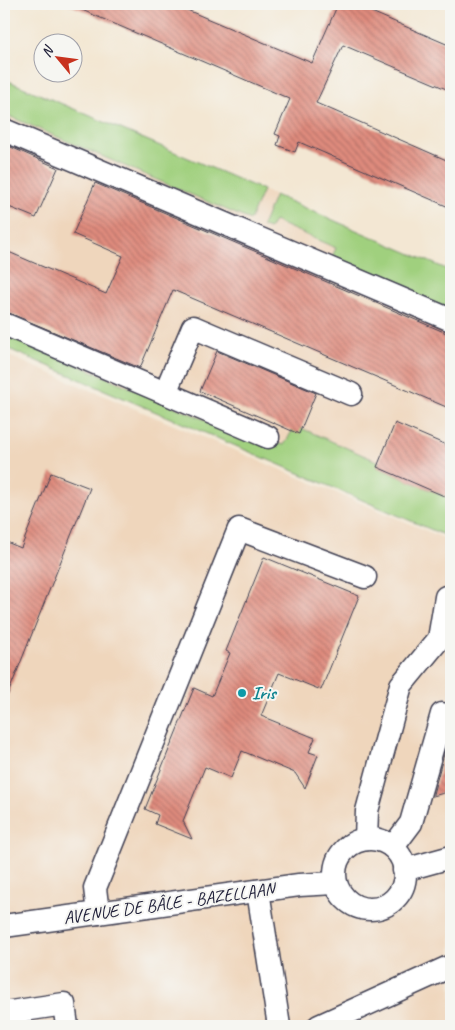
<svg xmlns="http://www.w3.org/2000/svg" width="455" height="1030" font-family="Caveat,sans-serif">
<defs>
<pattern id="building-back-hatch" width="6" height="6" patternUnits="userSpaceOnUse" patternTransform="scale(1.25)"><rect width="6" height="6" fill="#df8b7d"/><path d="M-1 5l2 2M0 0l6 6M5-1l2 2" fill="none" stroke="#b47168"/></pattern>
</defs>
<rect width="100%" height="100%" fill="#f6f6f2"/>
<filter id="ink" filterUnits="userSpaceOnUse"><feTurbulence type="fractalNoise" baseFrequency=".02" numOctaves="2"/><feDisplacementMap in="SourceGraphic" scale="10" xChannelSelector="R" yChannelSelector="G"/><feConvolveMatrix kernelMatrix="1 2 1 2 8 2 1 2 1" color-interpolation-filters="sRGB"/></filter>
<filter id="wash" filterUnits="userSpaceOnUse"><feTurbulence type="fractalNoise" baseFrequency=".0096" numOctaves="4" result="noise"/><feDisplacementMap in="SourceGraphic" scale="20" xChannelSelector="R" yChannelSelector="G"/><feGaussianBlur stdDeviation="1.12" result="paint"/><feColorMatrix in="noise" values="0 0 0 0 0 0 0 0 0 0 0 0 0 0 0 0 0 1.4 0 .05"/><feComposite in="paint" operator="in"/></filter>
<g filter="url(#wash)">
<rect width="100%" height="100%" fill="#f3e7d3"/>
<g fill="#efd6bc">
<path d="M4,79L451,271V538L4,347Z"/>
<path d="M4,354L451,541V1026H4Z"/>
</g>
<g fill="#a0d07e" stroke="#61795c">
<path d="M4,79L263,190L250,220L4,114Z"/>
<path d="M275,195L451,271V313L330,261L336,248L274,221L269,229L262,226Z"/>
<path d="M4,333L238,434L284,445L292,431L301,428L379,462L377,467L451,499V538L4,347Z"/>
</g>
<g id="blocks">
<g fill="url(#building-back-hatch)">
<path d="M68,4H173L312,63L338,4H353L451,46V91L343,45L316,103L451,162V208L299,142L295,152L277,145L280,136L275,134L290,99Z"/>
<path d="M4,144L58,168L36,218L4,205Z"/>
<path d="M95,183L451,335V409L173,290L140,368L4,311V250L106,294L123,256L73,234Z"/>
<path d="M217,351L316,393L299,434L200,391Z"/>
<path d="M395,423L451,447V499L377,467Z"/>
<path d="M51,473L90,488L4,704V541L21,548Z"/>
<path d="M264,557L359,596L321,690L279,673L261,716L315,738L309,752L318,755L305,788L295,773L242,751L231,778L205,767L183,821L192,839L155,824L158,815L145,809L194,688L212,696L230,653L226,651Z"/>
<path d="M451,729V791L433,796V794Z"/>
</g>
</g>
</g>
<g filter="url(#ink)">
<use href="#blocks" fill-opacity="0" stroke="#414052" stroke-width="1"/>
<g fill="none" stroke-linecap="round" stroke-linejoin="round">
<g stroke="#414052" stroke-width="25">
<g id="minor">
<path d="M4,130L451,320"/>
<path d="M4,324L268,437"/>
<path d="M165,393L193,327L351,394"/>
<circle cx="370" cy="874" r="35"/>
<path d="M366,839L367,811L401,685L439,639L446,597"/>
<path d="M393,847L411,823L442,714"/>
<path d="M404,870L451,857"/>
<path d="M258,891L279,1026"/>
<path d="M98,913L95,888L239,529L365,577"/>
<path d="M4,926L299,885L335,883"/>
<path d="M4,1013L64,1004L67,1026"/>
<path d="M319,1026L451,966"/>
</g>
</g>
<use href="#minor" stroke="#fff" stroke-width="22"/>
</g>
</g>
<circle fill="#0f9aa8" stroke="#f6f6f2" stroke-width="2" cx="242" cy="693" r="5"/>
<g text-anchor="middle" stroke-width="4" stroke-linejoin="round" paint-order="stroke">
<g font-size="18" font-weight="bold" fill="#0d838f" stroke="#f6f6f2" text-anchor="start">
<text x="252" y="699">Iris</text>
</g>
<g font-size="18" fill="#22223b" stroke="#f6f6f2">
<text transform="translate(169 903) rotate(-8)" y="6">AVENUE DE BÂLE - BAZELLAAN</text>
</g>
</g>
<rect width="455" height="1030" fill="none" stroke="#f6f6f2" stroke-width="20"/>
<g transform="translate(58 58) rotate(299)"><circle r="24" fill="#f6f6f2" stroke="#a1a1a9"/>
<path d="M0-4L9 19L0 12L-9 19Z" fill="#c8321e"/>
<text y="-8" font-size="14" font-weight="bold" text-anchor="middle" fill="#22223b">N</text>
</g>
</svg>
